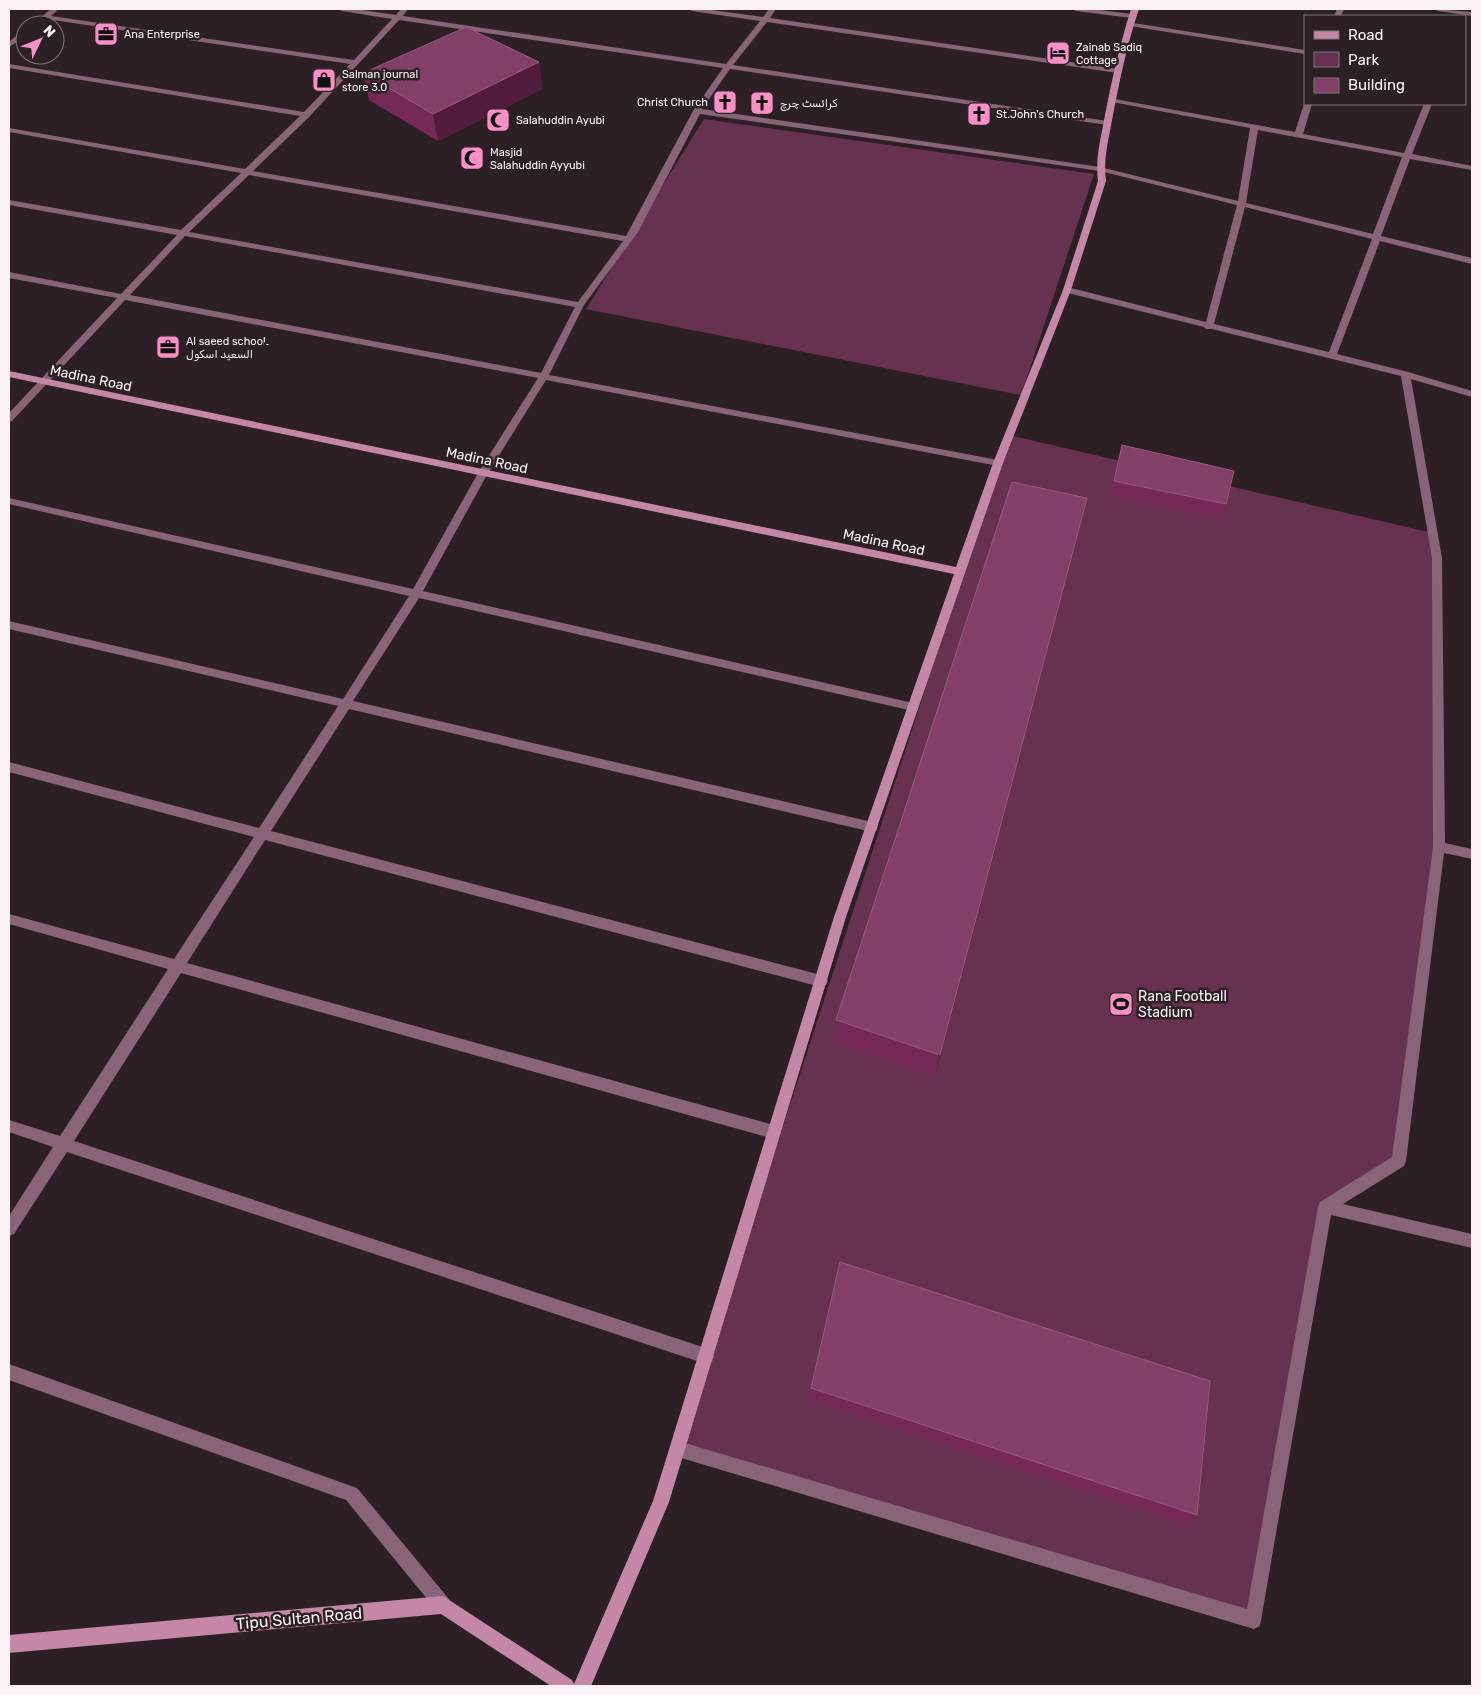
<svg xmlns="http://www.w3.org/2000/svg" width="1481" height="1695" font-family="Rubik,Vazirmatn,sans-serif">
<rect width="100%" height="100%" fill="#2c2025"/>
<g fill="#67324f">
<path d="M704,119L1094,174L1021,395L586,309Z"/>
<path d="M1008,435L1433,533L1439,847L1399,1161L1325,1207L1254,1620L678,1449Z"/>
</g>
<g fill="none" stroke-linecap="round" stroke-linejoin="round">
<g fill="#896376" fill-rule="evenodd">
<path d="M51,9H59L51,16L354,60L392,19L342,11L339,9H355L396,15L401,9H408L403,16L726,64L760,21L692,11L689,9H705L763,17L769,9H776L770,18L1118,69L1122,71L1118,73L767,22L733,65L1107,121L1111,123L1107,125L730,69L702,109L1100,167L1238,201L1250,128L1112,102L1108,100L1109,98L1295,132L1304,104H1312L1303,134L1404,153L1424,104H1432L1412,154L1472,166V170L1410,159L1381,236L1472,258V264L1380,241L1337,354L1408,372L1472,391V397L1411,379L1442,558L1445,843L1472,849V859L1444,853L1406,1161L1404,1166L1343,1204L1472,1234V1248L1331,1215L1260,1626L1254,1629L678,1457L672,1455L670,1449L672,1443L678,1441L1247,1609L1318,1207L1320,1202L1392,1157L1433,847L1432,558L1401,376L1212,329H1206L1204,327L1064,292L1063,290L1067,287L1206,322L1237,205L1100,171L700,114L638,232L584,305L549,375L998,460L1003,463L998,466L546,380L488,473L423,591L913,703L919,707L917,710L913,711L419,598L353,701L872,822L876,823L878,827L876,831L872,832L349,709L271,831L821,975L826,977L828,981L826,985L821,987L265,840L187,963L774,1125L779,1127L781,1132L779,1137L774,1139L181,973L74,1141L706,1348L712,1350L714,1356L712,1362L706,1364L67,1152L14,1234L9,1236V1216L53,1147L9,1132V1120L60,1136L168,969L9,924V914L174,959L254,837L9,772V762L259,828L338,706L9,629V621L343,699L409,596L9,504V498L413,589L478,473L538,378L125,300L12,421L9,422V413L117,298L9,278V272L121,294L177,235L9,205V200L181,230L241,173L9,132V128L245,169L300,116L9,68V64L304,112L350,64L46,19L39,25H31ZM399,20L723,68L693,111L626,236L253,171L309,117ZM1258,130L1402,157L1373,234L1246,203ZM249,175L623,241L578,302L189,232ZM1245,207L1372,239L1329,352L1214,324ZM185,236L575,307L541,373L130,295Z"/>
<path d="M1072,9H1091L1132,14L1136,16L1132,18L1076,11Z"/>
<path d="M1337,9H1344L1341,16H1334Z"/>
<path d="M1434,9L1472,12V16L1438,11Z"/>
<path d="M1127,22L1305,50V54L1130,26L1126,24Z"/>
<path d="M22,31H25V37L9,47V42Z"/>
<path d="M9,1364L357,1488L449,1599L452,1605L449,1611L443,1614L437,1611L346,1500L9,1380Z"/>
</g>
<path fill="#c487a5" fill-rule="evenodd" d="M1131,9H1139C1127,44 1120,79 1113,115C1109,138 1103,158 1106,181L1071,290L1003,463L846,917L669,1502L591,1686H551L441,1614L9,1653V1635L443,1596L572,1680L574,1684L653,1501L834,917L954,574L9,377V371L956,567L993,463L1063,290L1098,181C1095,158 1101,138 1105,115C1112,79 1120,44 1131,9Z"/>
</g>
<g fill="#742956">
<path d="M539,62L542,89L438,141L369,100L363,73Z"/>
<path d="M1122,445L1226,504L1221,519L1110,496Z"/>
<path d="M1080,525L935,1077L834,1042L836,1020Z"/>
<path d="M811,1388L1197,1515L1186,1524L809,1400Z"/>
</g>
<g fill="#511c3b">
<path d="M539,62L542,89L438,141L433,114Z"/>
<path d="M1087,498L1080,525L935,1077L940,1055Z"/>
</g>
<g fill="#823f67" stroke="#955b7e">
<path d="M466,27L539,62L433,114L363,73Z"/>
<path d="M1122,445L1234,471L1226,504L1114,481Z"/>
<path d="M1012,482L1087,498L940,1055L836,1020Z"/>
<path d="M840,1262L1210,1381L1197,1515L811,1388Z"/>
</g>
<defs>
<g id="office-square" transform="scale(1.25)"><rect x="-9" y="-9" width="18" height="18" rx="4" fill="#fa8fc8" stroke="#2c2025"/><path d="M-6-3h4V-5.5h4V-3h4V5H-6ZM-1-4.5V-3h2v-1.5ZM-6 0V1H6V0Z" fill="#111"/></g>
<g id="hotel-square" transform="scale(1.25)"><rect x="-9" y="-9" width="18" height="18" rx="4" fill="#fa8fc8" stroke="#2c2025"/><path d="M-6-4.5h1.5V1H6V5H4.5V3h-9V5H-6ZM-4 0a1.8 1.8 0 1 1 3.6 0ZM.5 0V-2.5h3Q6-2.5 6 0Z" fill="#111"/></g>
<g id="shop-square" transform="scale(1.25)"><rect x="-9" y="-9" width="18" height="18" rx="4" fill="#fa8fc8" stroke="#2c2025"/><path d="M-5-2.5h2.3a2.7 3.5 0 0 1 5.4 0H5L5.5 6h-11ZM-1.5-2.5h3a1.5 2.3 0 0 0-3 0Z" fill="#111"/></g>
<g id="church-square" transform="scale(1.25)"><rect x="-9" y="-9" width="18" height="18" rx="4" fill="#fa8fc8" stroke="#2c2025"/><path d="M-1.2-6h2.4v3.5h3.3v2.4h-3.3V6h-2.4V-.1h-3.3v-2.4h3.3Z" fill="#111"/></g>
<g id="mosque-square" transform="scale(1.25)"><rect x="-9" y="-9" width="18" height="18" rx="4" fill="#fa8fc8" stroke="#2c2025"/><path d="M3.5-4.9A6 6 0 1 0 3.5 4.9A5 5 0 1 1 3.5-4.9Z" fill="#111"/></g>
<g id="stadium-square" transform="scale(1.25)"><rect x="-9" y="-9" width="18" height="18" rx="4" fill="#fa8fc8" stroke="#2c2025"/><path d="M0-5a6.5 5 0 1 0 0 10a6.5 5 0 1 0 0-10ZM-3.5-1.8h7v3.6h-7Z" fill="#111"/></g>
</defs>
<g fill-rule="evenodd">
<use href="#office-square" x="106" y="34"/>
<use href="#hotel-square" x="1058" y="53"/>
<use href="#shop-square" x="324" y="80"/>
<use href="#church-square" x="725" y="102"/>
<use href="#church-square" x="762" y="103"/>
<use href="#church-square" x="979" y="114"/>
<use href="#mosque-square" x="498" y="120"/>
<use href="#mosque-square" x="472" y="158"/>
<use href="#office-square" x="168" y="347"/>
<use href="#stadium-square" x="1121" y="1004"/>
</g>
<g text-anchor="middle" stroke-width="5" stroke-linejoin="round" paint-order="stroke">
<g font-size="11" fill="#faf2f6" stroke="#2c2025" text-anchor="start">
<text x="124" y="38">Ana Enterprise</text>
<text x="1076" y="51">Zainab Sadiq<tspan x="1076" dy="13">Cottage</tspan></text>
<text x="342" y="78">Salman journal<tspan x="342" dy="13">store 3.0</tspan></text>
<text x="708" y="106" text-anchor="end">Christ Church</text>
<text x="780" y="107">کرائسٹ چرچ</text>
<text x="996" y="118">St.John's Church</text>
<text x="516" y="124">Salahuddin Ayubi</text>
<text x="490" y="156">Masjid<tspan x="490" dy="13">Salahuddin Ayyubi</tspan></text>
<text x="186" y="345">Al saeed school۔<tspan x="186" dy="13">السعید اسکول</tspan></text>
</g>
<g font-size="14" fill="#faf2f6" stroke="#2c2025">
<text transform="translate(91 378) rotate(12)" y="5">Madina Road</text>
<text transform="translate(487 460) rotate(12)" y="5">Madina Road</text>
<text transform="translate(884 542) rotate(12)" y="5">Madina Road</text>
</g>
<g font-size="14" fill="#faf2f6" stroke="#2c2025" text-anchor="start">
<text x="1138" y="1001">Rana Football<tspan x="1138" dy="16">Stadium</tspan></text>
</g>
<g font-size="16" fill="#faf2f6" stroke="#2c2025">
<text transform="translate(299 1618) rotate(-5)" y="6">Tipu Sultan Road</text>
</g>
</g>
<rect width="1481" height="1695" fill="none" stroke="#faf2f6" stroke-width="20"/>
<rect x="1304" y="15" width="162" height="90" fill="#2c2025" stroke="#7e7479"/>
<rect x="1314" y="31" width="25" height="8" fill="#c487a5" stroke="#7e7479"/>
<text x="1348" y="40" font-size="15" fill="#faf2f6">Road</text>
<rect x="1314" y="52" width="25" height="15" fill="#67324f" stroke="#7e7479"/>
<text x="1348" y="65" font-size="15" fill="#faf2f6">Park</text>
<rect x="1314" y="78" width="25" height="15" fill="#823f67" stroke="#7e7479"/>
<text x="1348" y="90" font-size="15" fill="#faf2f6">Building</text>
<g transform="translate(40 40) rotate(47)"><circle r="24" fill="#2c2025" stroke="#7e7479"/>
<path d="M0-4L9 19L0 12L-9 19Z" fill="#fa8fc8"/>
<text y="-8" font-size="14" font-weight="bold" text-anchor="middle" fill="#faf2f6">N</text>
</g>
</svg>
